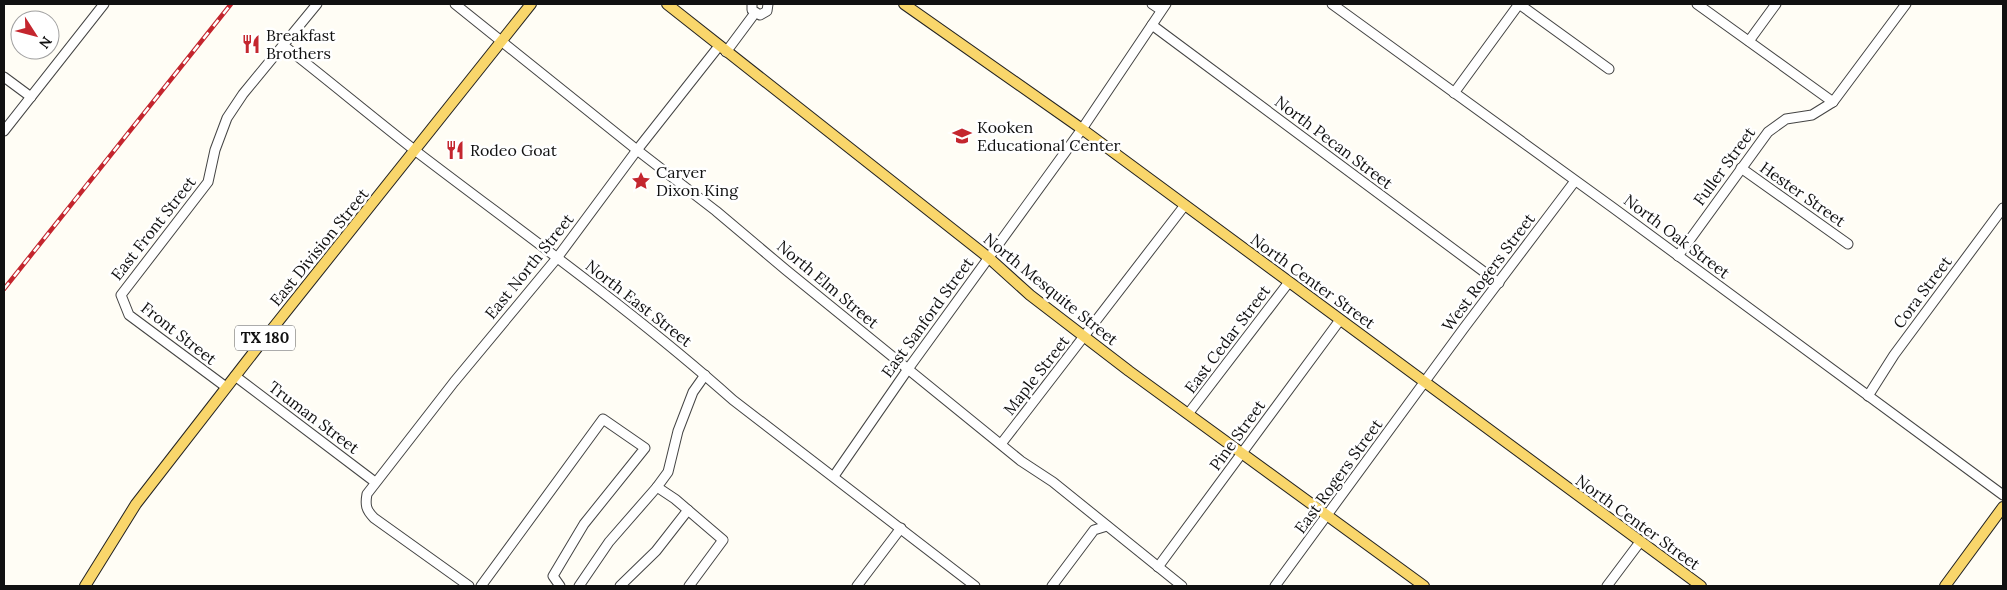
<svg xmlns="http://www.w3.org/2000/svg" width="2007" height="590" font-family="Lora,serif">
<rect width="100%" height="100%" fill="#fffdf5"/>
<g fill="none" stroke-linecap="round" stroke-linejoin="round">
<g stroke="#444" stroke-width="11">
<g id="minor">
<path d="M455,4L637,150L716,211L786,270L1021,461L1053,482L1182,586"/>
<path d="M752,4V10L760,15L767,11L768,4"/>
<path d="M1152,4L1161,10"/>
<path d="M1332,4L1612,207L2003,495"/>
<path d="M1697,4L1833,102"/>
<path d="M1152,25L1499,283"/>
<path d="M1749,41L1776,4"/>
<path d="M283,45C328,80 372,117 417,152C523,233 633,311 733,400L975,586"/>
<path d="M726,52L755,13"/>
<path d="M4,77L31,97"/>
<path d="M1454,93L1519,4L1609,69"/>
<path d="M4,131L104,4"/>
<path d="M1741,168L1848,244"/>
<path d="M1678,256L1768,132L1786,119L1812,115L1833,102L1906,4"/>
<path d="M235,376L375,482"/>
<path d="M226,387L129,315L121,295L208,182L215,150L227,118L243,94L317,4"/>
<path d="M1868,396L1894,355L2003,208"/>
<path d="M1188,414L1289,282"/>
<path d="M1001,444L1185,205"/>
<path d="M834,476L908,369L1082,129L1166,4"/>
<path d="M1158,567L1340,320"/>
<path d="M469,586L374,518C366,510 365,505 367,494L454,382L557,258L637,150L719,46"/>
<path d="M481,586L603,419L645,448L584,524L553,576L560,586"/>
<path d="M579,586L609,542L657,487"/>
<path d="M620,586L656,551L688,510"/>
<path d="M689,586L723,540L675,499L657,487L668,472L678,431L693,392L705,375"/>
<path d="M857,586L901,528"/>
<path d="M1052,586L1094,530L1107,526"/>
<path d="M1275,586L1464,328L1575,181"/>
<path d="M1607,586L1640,542"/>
</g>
</g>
<g stroke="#222" stroke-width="12">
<g id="major">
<path d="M667,4L989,258L1030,295L1129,371L1424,586"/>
<path d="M904,4L1082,129L1701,586"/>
<path d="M85,586L136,504L257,348L531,4"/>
<path d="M1945,586L2003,507"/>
</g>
</g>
<use href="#minor" stroke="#fff" stroke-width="9"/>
<use href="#major" stroke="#f9d66b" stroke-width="10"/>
<g stroke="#c4262e" stroke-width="4.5">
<path id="rail" d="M4,289L231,4"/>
</g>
<use href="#rail" stroke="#fff" stroke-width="2.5" stroke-dasharray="8" stroke-linecap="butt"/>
</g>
<defs>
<g id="restaurant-bare" transform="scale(1.5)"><path d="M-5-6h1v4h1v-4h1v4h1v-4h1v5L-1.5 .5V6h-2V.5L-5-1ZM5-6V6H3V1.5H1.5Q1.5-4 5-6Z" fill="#c4262e" stroke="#fff" stroke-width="2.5" paint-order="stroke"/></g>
<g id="school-bare" transform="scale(1.5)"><path d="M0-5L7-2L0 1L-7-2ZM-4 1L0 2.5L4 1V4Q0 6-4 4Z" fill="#c4262e" stroke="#fff" stroke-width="2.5" paint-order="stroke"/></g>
<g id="sight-bare" transform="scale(1.5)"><path d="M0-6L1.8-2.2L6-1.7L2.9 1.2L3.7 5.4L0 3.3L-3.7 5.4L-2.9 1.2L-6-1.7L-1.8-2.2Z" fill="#c4262e" stroke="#fff" stroke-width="2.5" paint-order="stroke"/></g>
</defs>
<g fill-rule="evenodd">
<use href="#restaurant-bare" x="251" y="44"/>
<use href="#school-bare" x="962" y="136"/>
<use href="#restaurant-bare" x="455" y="150"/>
<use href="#sight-bare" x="641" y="181"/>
</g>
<g text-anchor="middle" stroke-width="5" stroke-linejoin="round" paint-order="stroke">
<rect fill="#fff" stroke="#585858" stroke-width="1" x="235" y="325.5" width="60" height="25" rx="4"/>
<g font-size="15" font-weight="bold" fill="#111">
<text x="265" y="343">TX 180</text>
</g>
<g font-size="16" fill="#111" stroke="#fff" text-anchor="start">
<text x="266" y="41">Breakfast<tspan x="266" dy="18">Brothers</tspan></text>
<text x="977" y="133">Kooken<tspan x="977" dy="18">Educational Center</tspan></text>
<text x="470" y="156">Rodeo Goat</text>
<text x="656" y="178">Carver<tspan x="656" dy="18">Dixon King</tspan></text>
</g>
<g font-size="16" fill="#111" stroke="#fff">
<text transform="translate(1334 142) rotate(37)" y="6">North Pecan Street</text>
<text transform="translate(1724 166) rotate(-54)" y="6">Fuller Street</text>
<text transform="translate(1803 194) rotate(35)" y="6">Hester Street</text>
<text transform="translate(153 228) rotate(-52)" y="6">East Front Street</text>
<text transform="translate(1677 236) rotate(37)" y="6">North Oak Street</text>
<text transform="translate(319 247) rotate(-51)" y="6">East Division Street</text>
<text transform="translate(529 266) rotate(-51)" y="6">East North Street</text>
<text transform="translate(1488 272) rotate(-53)" y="6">West Rogers Street</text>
<text transform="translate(1313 281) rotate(36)" y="6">North Center Street</text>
<text transform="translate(828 284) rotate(40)" y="6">North Elm Street</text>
<text transform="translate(1051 289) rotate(39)" y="6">North Mesquite Street</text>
<text transform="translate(1922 292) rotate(-53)" y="6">Cora Street</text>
<text transform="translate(639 303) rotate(38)" y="6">North East Street</text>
<text transform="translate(927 317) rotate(-54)" y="6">East Sanford Street</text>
<text transform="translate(179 333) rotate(38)" y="6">Front Street</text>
<text transform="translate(1227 339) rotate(-53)" y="6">East Cedar Street</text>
<text transform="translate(1036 375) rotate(-52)" y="6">Maple Street</text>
<text transform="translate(314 417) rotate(37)" y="6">Truman Street</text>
<text transform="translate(1237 435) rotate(-54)" y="6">Pine Street</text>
<text transform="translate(1338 476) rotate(-54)" y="6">East Rogers Street</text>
<text transform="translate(1638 522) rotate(36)" y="6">North Center Street</text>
</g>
</g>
<rect width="2007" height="590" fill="none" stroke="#111111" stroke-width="10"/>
<g transform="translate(35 35) rotate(126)"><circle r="24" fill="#ffffff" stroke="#a0a0a0"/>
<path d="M0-4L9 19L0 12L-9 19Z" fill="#c4262e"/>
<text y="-8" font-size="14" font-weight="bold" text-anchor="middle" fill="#111111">N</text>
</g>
</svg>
